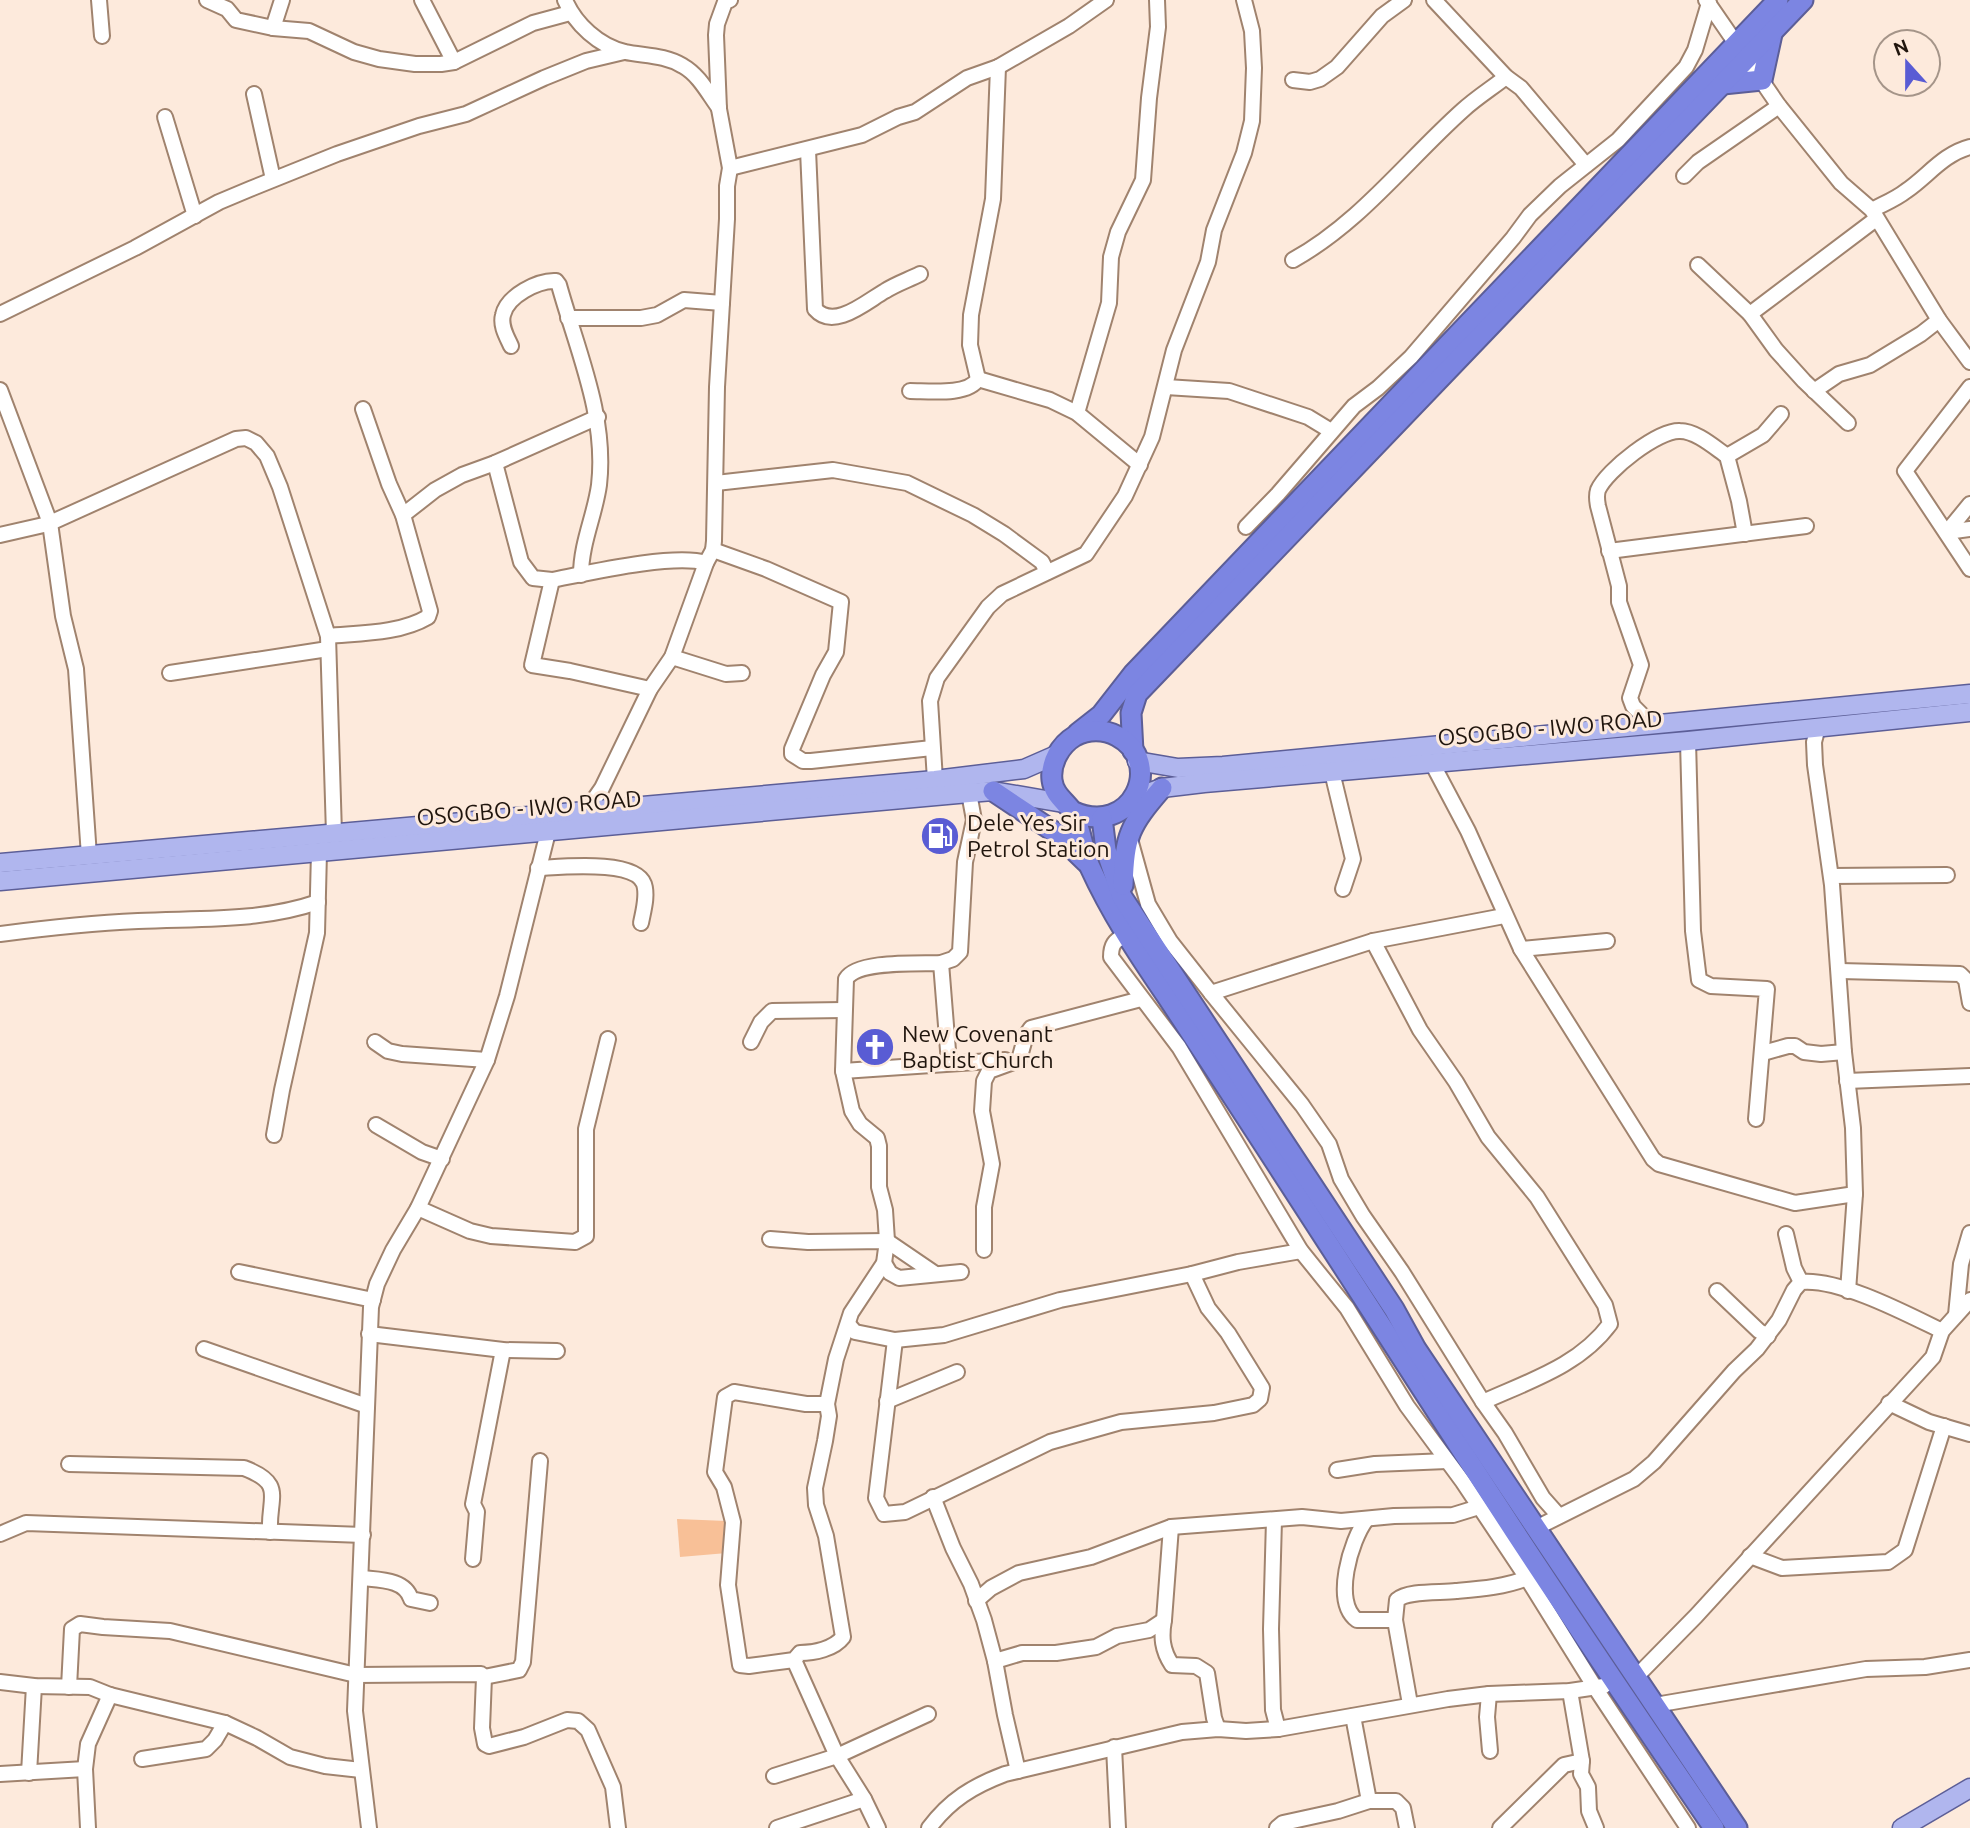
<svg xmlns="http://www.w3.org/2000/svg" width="1970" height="1828" font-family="Ubuntu,sans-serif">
<rect width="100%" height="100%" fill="#fdeadc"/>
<path fill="#f8c097" d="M677,1519L727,1521V1553L680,1557Z"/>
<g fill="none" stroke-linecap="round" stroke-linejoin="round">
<g stroke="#a0836e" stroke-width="18">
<g id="minor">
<path d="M99,0L102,36"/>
<path d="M207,0L227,9L236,20L273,28L309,31L354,52L379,59L415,64H441L454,62L533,23L570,13"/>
<path d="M422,0L454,62"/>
<path d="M565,0C575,24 599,46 625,52C645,56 665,55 683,66C699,75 708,93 719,108"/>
<path d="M1434,0L1506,77L1521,88L1586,165"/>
<path d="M1706,0L1779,106L1841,183L1872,210L1939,320L1970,362"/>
<path d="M273,28L282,0"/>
<path d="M1293,80L1310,82L1320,79L1337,67L1382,16L1404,0"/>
<path d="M254,94L273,179"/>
<path d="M165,117L195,216"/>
<path d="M808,150L815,309C834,331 867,301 885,291C896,284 908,280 920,274"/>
<path d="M730,168L862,135L898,117L915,112L967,78L998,67L1069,26L1106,0"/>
<path d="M1684,176L1698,162L1779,106"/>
<path d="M1872,210C1883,204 1896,199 1906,191C1928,176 1943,154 1970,147"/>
<path d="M1293,260C1360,223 1407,160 1463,110C1476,98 1492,88 1506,77"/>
<path d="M1698,265L1750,314L1776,350L1804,381L1848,423"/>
<path d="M0,314L135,248L219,202L250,189L337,154L419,126L466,114L544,78L586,61L624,52"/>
<path d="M1750,314L1876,219"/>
<path d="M568,318H641L657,315L684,300L722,303"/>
<path d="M511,346C507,337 500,326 503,315C507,296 538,280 556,281L559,285C577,350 607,416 599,485C595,515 581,543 581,575"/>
<path d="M978,379L1050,400L1077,413L1140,465"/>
<path d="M1166,387L1229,391L1308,417L1331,431"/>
<path d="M1970,387L1905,471L1970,569"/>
<path d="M0,390L50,523L63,616L76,669L89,856"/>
<path d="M910,391C928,391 968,396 978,379L970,345L971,315L993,199L998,67"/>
<path d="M1814,391L1839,374L1870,365L1921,334L1939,320"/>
<path d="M1077,413L1109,303L1111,257L1118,232L1143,180L1149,98L1158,27L1157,0"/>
<path d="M1727,456L1763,435L1781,414"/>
<path d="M495,463L521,562L533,578L552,580C588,573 674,553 706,563"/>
<path d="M716,483L833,470L907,483L973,515L1004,534L1042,562L1047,572"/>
<path d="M403,515L435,490L462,475L495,463L598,417"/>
<path d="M50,523L236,439L246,438L256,443L267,456L280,487L328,636L334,834"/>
<path d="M1246,527L1278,494L1354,406L1378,388L1411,357L1513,238L1530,215L1560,186L1618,140L1686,67L1695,50L1709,3"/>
<path d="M1947,532L1970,504"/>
<path d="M1947,532L1970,529"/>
<path d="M0,535L48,524"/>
<path d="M713,550L766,569L841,602L836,652L823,675L792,749V754L803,761H811L932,748"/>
<path d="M1609,551L1806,526"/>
<path d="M552,580L532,665L570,671L650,689"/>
<path d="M328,636C360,633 399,634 428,617L430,611L403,515L389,484L363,409"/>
<path d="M672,657L726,674L742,673"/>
<path d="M170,673L328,649"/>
<path d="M1651,724L1633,706L1630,698L1641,665L1619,602V586L1598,506C1597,500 1596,496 1598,490C1607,470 1658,430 1680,431C1696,431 1714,447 1727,456L1739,501L1745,534"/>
<path d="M1818,727L1814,742L1815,765L1832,885L1844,1052L1853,1128L1855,1194L1848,1291"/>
<path d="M1688,741L1693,931L1699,980L1711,986L1767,989L1756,1119"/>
<path d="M1432,763L1468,831L1521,949L1653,1159L1659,1164L1795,1203L1855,1194"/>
<path d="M1332,772L1353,859L1343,889"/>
<path d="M935,780L930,701L937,678L988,607L1002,594L1086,554L1125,496L1152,437L1174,350L1208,262L1214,230L1244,153L1252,121L1254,68L1252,31L1244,0"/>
<path d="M586,811L602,788L650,689L672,657L706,563L713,550L714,541L717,387L727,219V186L730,168L719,109L716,35L717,24L725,2L730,0"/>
<path d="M1130,839L1148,904L1170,941L1211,993L1373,941L1504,916"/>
<path d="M538,868C561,867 635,859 644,884C648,896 643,912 641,923"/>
<path d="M1831,876L1947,875"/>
<path d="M0,934C46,928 92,923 138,921C199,918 260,922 318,902"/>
<path d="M1125,935C1114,941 1111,945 1111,957L1179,1047L1301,1251L1347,1308L1407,1406L1463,1482L1527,1578L1596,1689L1688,1828"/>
<path d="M1373,941L1420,1030L1456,1082L1488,1137L1537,1197L1605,1305L1610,1324C1579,1366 1529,1381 1483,1402L1505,1433L1543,1498L1559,1516"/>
<path d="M1521,949L1607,941"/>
<path d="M941,963L949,1063"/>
<path d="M1840,971L1960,974L1966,980L1970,1003"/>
<path d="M1211,993L1302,1105L1329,1144L1341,1179L1363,1216L1402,1272L1483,1402"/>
<path d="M375,1042L388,1051L402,1054L487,1060"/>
<path d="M751,1042L761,1022L772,1011L844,1010"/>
<path d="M1763,1053L1788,1046H1795L1804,1052L1821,1054L1844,1052"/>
<path d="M843,1071L1005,1060"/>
<path d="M1847,1081L1970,1076"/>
<path d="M376,1125L422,1152L442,1159"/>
<path d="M274,1135L282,1090L317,933L319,852"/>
<path d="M418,1208L470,1231L491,1236L575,1242L586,1236V1129L608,1039"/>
<path d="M1786,1234L1794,1268L1801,1282"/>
<path d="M770,1239L808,1242L887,1241L934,1273"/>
<path d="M984,1250V1207L992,1164L982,1111L984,1081L989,1071L1019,1060L1026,1035L1031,1028L1141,999"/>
<path d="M884,1263L890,1273L899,1278L961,1272"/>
<path d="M239,1272L373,1300"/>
<path d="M1717,1291L1759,1331L1768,1336"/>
<path d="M1956,1315L1961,1264L1970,1233"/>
<path d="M848,1324L855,1332L895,1340L944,1335L1060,1300L1192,1274L1238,1262L1301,1251"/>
<path d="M369,1334L503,1350L557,1351"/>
<path d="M895,1340L876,1498L884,1514L905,1512L1050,1442L1121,1422L1214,1413L1253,1405L1260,1399L1262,1388L1228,1333L1208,1308L1192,1274"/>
<path d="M204,1349L367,1406"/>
<path d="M887,1401L957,1372"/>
<path d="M1889,1403L1929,1422L1970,1434"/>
<path d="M827,1404H806L734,1392L725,1397L715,1472L724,1487L733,1522L728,1585L740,1665L749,1666L794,1660L800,1653C814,1653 834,1649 843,1637L826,1536L816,1505L815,1488L825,1441L829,1416L827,1404L836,1359L851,1313L884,1263L887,1241L885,1210L879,1187V1146L877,1138L860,1124L852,1111L843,1071L846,979C857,960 919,964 941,963L953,959L960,952L965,862L974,820L969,793"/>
<path d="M69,1464L244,1468C286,1484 268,1497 270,1532"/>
<path d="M1337,1470L1375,1464L1447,1461"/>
<path d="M933,1497L953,1548L971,1584L984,1620L995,1661L1005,1715L1018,1771"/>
<path d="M1274,1520L1271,1629L1273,1710L1278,1729"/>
<path d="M1366,1520C1351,1540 1332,1602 1357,1620H1395"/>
<path d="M1536,1528L1634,1479L1654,1462L1734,1371L1757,1349L1779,1320L1794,1290L1801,1282C1839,1278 1907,1314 1942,1331"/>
<path d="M0,1534L26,1523L363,1535"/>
<path d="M1750,1556L1782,1568L1888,1562L1905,1550L1944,1426"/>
<path d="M473,1559L477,1512L473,1504L503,1350"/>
<path d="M362,1578C379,1580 405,1579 411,1599L430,1603"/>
<path d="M976,1601L991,1588L1019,1573L1091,1557L1171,1527L1302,1517L1341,1521L1394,1516L1453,1515L1479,1507"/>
<path d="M1164,1620L1171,1527"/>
<path d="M794,1660L837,1756L864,1799L878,1828"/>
<path d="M995,1661L1022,1653H1056L1096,1647L1117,1636L1149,1630L1164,1620C1161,1637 1162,1650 1172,1665L1196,1666L1207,1673L1214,1718L1218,1729"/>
<path d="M484,1677L519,1670L523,1662L540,1461"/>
<path d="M1636,1677L1696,1616L1923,1368L1933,1357L1942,1331L1970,1300"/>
<path d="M0,1682L34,1686L90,1687L110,1695L225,1723L257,1738L290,1757L325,1766L361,1770"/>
<path d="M69,1687L72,1629L80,1624L103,1627L170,1631L356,1675L481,1674L484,1677L482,1728L485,1744L489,1746L524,1737L567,1720L578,1721L588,1730L613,1787L618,1828"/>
<path d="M1570,1691L1582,1761L1581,1774L1588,1787L1589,1811L1596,1828"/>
<path d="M1489,1694L1487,1717L1490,1751"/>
<path d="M1410,1704L1395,1620L1397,1600C1408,1590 1441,1593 1456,1591C1479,1589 1506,1587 1527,1578"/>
<path d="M1655,1705L1866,1669L1925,1667L1970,1660"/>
<path d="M1353,1716L1369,1801"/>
<path d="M1114,1747L1118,1828"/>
<path d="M142,1759L206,1749L215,1740L225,1723"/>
<path d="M29,1773L34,1686"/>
<path d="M0,1774L85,1769"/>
<path d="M774,1776L837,1756L928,1714"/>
<path d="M88,1828L85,1769L88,1744L110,1695"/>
<path d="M369,1828L355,1711L371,1307L377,1284L393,1250L418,1208L487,1060L507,996L548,832"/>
<path d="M777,1828L864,1799"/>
<path d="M929,1828C950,1800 973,1786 1005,1774L1182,1732L1218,1729L1246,1731L1278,1729L1448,1699L1489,1694L1570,1691L1604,1686"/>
<path d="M1277,1828L1283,1823L1338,1811L1369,1801H1396L1403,1808L1407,1828"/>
<path d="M1500,1828L1564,1765L1582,1761"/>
</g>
</g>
<g stroke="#5c5e97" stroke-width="21">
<g id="major">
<path d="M1137,761L1178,768L1223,766L1970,694"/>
<path d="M1148,793L1162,788L1204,783L1688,741L1970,712"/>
<path d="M0,863L935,780L1024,769L1056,755"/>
<path d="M0,881L969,793L993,791L1063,803"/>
<path d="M1902,1828L1970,1788"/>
</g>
</g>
<g stroke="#5c5e97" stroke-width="23">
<g id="highway">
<path d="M1723,84L1762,80L1772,34"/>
<path d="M1078,733L1101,715L1133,674L1778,0"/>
<path d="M1133,751L1131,713L1137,694L1803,0"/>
<path d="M993,791L1056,833L1086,862"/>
<path d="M1072,811C1132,839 1166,762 1117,736C1104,729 1088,729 1075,736C1060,745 1050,763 1052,780C1054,795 1064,800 1072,811C1080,823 1083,852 1090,867C1111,913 1138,954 1166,995C1284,1173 1398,1353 1515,1532C1580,1631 1647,1730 1714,1828"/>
<path d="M1102,818L1106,850L1122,897L1394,1309L1416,1349L1737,1828"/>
<path d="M1123,885C1125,835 1129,826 1162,788"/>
</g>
</g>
<use href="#minor" stroke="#fff" stroke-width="14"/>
<use href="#major" stroke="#b0b6ee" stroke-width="18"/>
<use href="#highway" stroke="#7c85e2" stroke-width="19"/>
</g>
<defs>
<g id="fuel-disc" transform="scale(2.0125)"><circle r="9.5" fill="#595cd4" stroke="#fdeadc"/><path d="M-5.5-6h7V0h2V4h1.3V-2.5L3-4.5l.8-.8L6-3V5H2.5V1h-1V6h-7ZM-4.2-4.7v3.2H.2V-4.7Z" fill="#fff"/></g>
<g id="church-disc" transform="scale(2.0125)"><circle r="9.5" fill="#595cd4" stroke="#fdeadc"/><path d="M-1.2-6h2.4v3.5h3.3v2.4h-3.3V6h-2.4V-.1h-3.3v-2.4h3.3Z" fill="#fff"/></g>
</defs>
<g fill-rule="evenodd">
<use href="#fuel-disc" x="940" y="836"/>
<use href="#church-disc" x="875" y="1047"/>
</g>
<g text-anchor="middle" stroke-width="6" stroke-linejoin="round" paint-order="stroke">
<g font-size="23" fill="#20150d" stroke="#fdeadc">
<text transform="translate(1550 728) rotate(-5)" y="8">OSOGBO - IWO ROAD</text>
<text transform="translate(529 808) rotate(-5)" y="8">OSOGBO - IWO ROAD</text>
</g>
<g font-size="23" fill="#20150d" stroke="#fdeadc" text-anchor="start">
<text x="967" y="831">Dele Yes Sir<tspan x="967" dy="26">Petrol Station</tspan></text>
<text x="902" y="1042">New Covenant<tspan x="902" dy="26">Baptist Church</tspan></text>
</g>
</g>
<g transform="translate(1907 63) rotate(339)"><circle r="33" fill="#fdeadc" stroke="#a59589" stroke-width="2"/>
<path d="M0-5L12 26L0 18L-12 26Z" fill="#595cd4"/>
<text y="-10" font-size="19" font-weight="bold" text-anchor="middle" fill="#20150d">N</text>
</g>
</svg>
